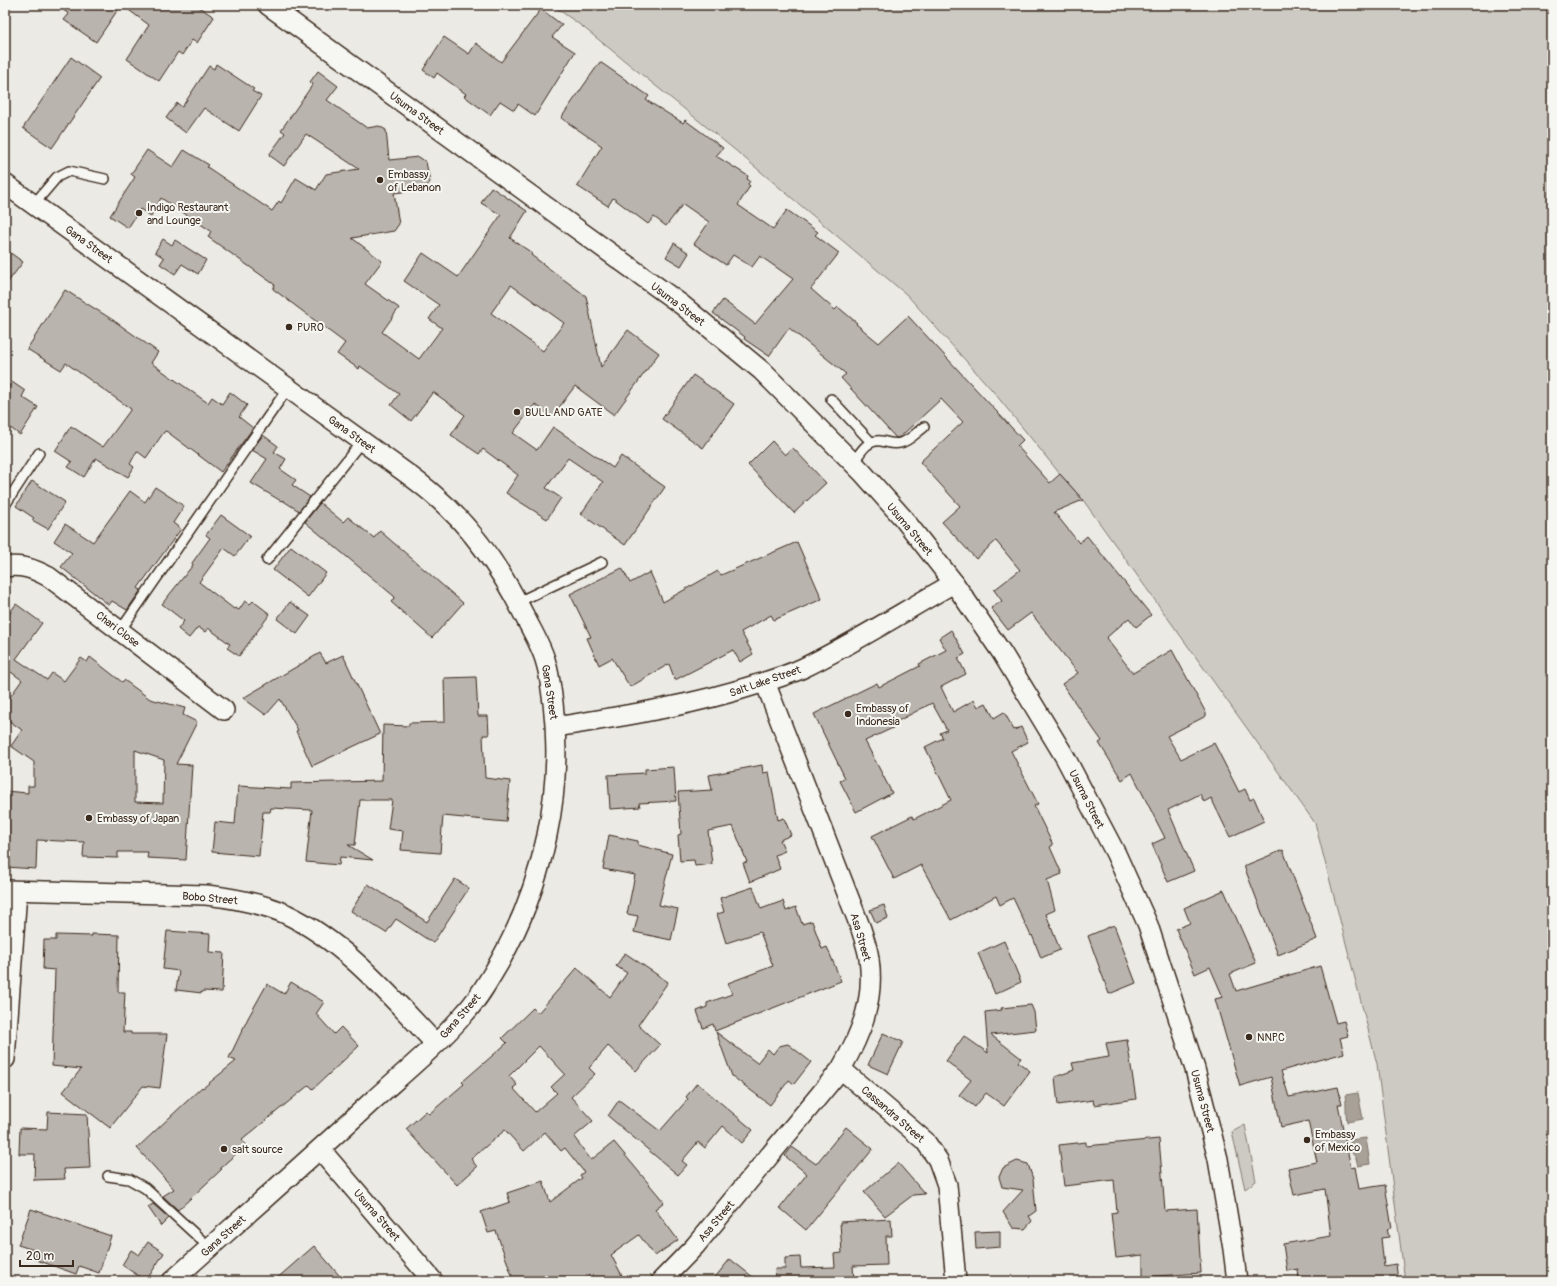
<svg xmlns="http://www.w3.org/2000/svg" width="1557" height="1286" font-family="Pangolin,sans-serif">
<rect width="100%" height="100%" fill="#ebeae5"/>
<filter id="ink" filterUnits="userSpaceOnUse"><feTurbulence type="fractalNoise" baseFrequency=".025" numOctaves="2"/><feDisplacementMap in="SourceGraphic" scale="8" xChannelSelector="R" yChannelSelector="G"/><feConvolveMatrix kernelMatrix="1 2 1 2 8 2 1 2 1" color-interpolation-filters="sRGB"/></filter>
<g filter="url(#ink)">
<g fill="#cdcac4" stroke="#847a71">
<path d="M552,5H1552V1281H1405L1377,1064L1315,823L1083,500L1060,474L992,390L907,295L735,150L583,27Z"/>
<path d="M1245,1125L1256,1181L1245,1189L1232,1132Z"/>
</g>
<g fill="#a8a198" stroke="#7c7167">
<path d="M1358,1093L1363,1119L1347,1122C1345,1113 1347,1104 1345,1095Z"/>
<path d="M1366,1138L1370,1164L1358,1166L1356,1158L1352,1153L1350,1140Z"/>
</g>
<g fill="#bab4ae" stroke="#3b2a1e" fill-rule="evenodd">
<path d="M56,5H121L96,42L64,20L69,14Z"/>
<path d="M122,5H196L214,17L197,43L192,40L182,55L178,52L159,81L127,59L149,25Z"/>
<path d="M541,9L562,25L552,37L575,52L535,116L518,104L514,110L500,101L490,115L464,96L466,94L437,73L434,78L423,70L444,37L469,54L476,43L501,62Z"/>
<path d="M71,57L100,78L52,148L23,128Z"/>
<path d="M600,62L649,96L646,100L683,123L685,120L723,148L716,156L748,176L747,179L750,181L748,184L750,186L738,205L773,229L787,210L818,232L815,235L839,253L811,289L835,310L838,307L857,323L856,324L879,343L908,316L1023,440L1017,446L1050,483L1060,474L1083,500L1054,512L1079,543L1087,536L1151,615L1136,627L1129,618L1106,638L1133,673L1172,650L1206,713V716L1167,736L1181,759L1214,743L1239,792L1245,789L1250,800L1254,798L1264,821L1230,837L1211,798L1204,802L1200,794L1168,810L1194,871L1168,882L1152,844L1165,838L1132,773L1122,780L1099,743L1102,741L1062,684L1078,673L1031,613L1008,630L991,608L1002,601L994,590L1020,570L996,541L976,559L942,522L960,506L920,462L963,422L941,399L900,437L896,438L841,378L846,374L789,328L769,356L744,339L745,337L713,313L723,300L755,324L793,279L760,256L752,267L733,255L726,265L694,244L709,222L683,204L666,226L654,217L648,224L613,198L608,206L577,186L602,146L561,118Z"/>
<path d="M216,64L254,89L252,91L261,96L239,131L204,108L186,133L166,118L177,103L182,107L209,66L214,69Z"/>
<path d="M318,71L338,86L327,100L367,128L379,126L386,130L389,160L419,157L426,162L430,182L425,189L394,193L399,224L394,231L352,238L382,261L365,284L399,308L382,332L419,359L442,328L429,319L439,305L404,281L423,253L458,277L501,215L481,203L491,187L527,211L510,238L532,253L531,255L586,296L601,367L628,330L659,353L614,415L575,386L552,417L535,404L513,433L537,450L553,427L613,468L621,456L665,487L625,545L581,514L603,482L568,458L546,488L561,498L547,519L506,493L518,475L483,449L479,454L451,435L465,415L433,392L411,421L391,405L399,394L360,366L359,369L337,354L345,343L273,289L275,285L208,237L211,231L161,198L151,216L140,209L128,228L110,216L135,177L131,174L147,150L173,167L184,150L209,165L207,167L272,211L279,201L281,203L296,178L316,190L326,174L359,169L306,134L284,166L269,155L285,133L281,130L313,84L310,82ZM511,285L564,323L543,351L491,313Z"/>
<path d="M163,239L172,245L175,240L206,260L198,274L182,264L175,274L160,264L164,258L155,252Z"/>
<path d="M674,243L689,253L681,266L666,257Z"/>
<path d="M5,249L23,262L5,286Z"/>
<path d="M65,290L113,320L158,352L151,363L208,403L212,397L222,404L230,392L247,405L239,417L253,428L221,472L166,431L164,432L146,458L137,451L130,464L134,467L128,477L96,458L84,477L68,467L72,462L55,451L71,426L103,447L131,409L66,363L61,370L27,349Z"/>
<path d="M693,375L734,404L703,448L662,419Z"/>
<path d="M12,382L25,391L22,397L38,407L20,435L5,424V392Z"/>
<path d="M263,435L278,446L274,452L286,459L280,469L296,480L292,485L310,497L299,511L282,500L281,501L251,483L267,459L252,450Z"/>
<path d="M772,441L785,455L793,448L826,483L794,513L748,465Z"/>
<path d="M32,481L65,502L48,529L32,520L34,518L16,506Z"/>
<path d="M155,487L184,506L173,523L181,529L138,588L141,590L127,610L112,601L109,605L61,567L72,553L54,541L65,524L93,542L130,491L145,502Z"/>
<path d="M320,503L343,522L348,517L374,538L380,531L463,603L432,638L391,602L395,597L305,522Z"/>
<path d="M221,515L250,536L235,556L224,548L199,582L234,609L235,608L239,610L245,601L250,604L253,601L270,614L239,656L227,648L230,644L208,628L205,632L198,627L189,638L178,629L184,621L162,604L193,565L192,563L210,538L206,535Z"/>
<path d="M797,542L822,599L774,620L771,615L741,632L753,654L740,662L733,650L675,680L669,664L630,687L612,658L599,665L587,638L591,637L570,594L622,568L630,583L650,572L663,602L718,571L721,575Z"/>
<path d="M291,546L326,573L308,597L273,570Z"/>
<path d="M290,602L310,616L297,634L277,619Z"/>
<path d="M16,604L42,623L16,659L47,680L52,673L64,681L81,658L87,662L90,657L122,682L124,680L150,699L185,708L183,715L197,722L176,764L192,765L186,860L147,858L148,852H118V858L83,857L84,842L37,840L36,869L5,867V791L28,793V786H34V762L11,746L22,730L5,718V704L22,680L8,670L5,675V620ZM135,750L164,760L163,803L135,802Z"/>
<path d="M951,630L965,654L958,658L966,674L941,687L953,712L974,700L978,707L986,703L994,718L1004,712L1014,730L1021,727L1028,742L1011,751L1038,804L1034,806L1053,845L1050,847L1062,874L1047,880L1055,910L1046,914L1060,950L1041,958L1032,935L1031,936L1013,898L1000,905L996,896L951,920L921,865L894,879L872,836L912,816L914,819L951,800L925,747L943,738L940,733L947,730L932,703L896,722L897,726L865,741L892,793L856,812L840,781L845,778L814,714L877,683L879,687L920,666L919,664L946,650L939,638Z"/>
<path d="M320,653L326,663L343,655L380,734L312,766L296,731L298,730L280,699L266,715L243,698Z"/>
<path d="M476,677L478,716H488L489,735H483L485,778L510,781L506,822L443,816L440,853L401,850L403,831L388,829L392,800H360L355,845H348L373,860L340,857L339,865L306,862L312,810L271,808L270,812H263L259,856L212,852L215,822L235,824L238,786L291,789V783L382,781L383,725L409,726V723L445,722L444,678Z"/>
<path d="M762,765L763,773L769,772L778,820L784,818L791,835L780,840L785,851L775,855L780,869L750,882L743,863L747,862L733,826L708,831L712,864L695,866L694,860L680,861L678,835L681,834L678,792L712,790L709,775Z"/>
<path d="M674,767L676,801L639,803L640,807L610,809L608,775L645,773V769Z"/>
<path d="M609,835L638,841V845L672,854L659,905L678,909L671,940L634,932L638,916L627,914L635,875L603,869Z"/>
<path d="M1283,850L1317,939L1278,955L1244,866Z"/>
<path d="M455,879L469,888L433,943L396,919L386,933L351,911L368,884L427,922Z"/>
<path d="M753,887L761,909L783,901L786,911L796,907L802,924L812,921L822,949L827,947L841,981L715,1031L713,1024L703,1028L697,1011L707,1007V1003L732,994L728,983L773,966L760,932L726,943L717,914L724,912L720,898Z"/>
<path d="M1224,890L1256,963L1230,974L1236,991L1320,966L1336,1023L1344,1021L1348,1036L1340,1038L1344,1053L1281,1071L1289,1097L1338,1087L1342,1104H1338L1351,1168L1355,1167L1359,1189L1385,1185L1392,1228L1387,1229L1389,1237L1381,1238L1384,1266L1396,1264L1398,1281H1299L1298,1269L1287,1271L1283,1244L1331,1236L1325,1189L1294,1195L1288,1168L1317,1162L1308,1121L1281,1127L1271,1077L1240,1086L1215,999L1223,997L1210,967L1195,974L1176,929L1190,923L1184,908Z"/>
<path d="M884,905L888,918L876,923L870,910Z"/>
<path d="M1114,925L1136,983L1109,994L1088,936Z"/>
<path d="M167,931L210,934L209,952L224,953L222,992L203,991L202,993L176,990L179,971L163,969Z"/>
<path d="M92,934L119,935L118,992H125L123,1032H131V1034H167L160,1088L143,1086L110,1128L63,1092L81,1069L52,1066L55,970L43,969L44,940H56V935L92,936Z"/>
<path d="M1004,941L1021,982L995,994L978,953Z"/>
<path d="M625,953L668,982L638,1025L660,1045L636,1071L608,1046L589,1068L595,1074L571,1097L593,1121L574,1137L591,1160L614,1142L664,1202L655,1209L678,1240L655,1256L639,1235L611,1255L625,1281H514L496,1231L488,1233L481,1212L510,1202L507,1193L543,1181L550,1202L582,1178L580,1175L584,1172L565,1148L561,1151L545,1132L524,1151L505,1130L471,1159L477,1167L457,1185L406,1129L426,1111L429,1114L464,1084L462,1082L507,1043L502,1038L533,1008L538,1013L577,968L610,997L627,973L616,966ZM539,1046L565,1074L551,1087L557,1093L535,1112L513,1088L517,1085L509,1076Z"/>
<path d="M291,982L324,1002L316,1014L334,1034L341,1027L359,1046L313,1089L309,1085L242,1140L246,1145L220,1168L222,1169L178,1210L163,1196L174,1189L137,1148L202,1087L203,1088L236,1061L229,1058L248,1018L267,984L284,994Z"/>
<path d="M1031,1005L1034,1012L1036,1030L991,1035L1021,1058L1018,1062L1030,1071L1004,1106L986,1093L975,1107L959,1095L971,1080L946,1061L964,1036L988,1053L985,1012L1002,1010L1001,1008Z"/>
<path d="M716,1032L757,1063L768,1049L773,1054L779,1046L788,1044L811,1062L794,1084L789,1080L770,1105L732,1076Z"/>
<path d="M883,1033L903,1042L888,1074L868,1065Z"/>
<path d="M1127,1040L1136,1099L1094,1105L1093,1100L1058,1105L1055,1077L1074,1070L1072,1063L1109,1057L1106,1043Z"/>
<path d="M697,1083L753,1130L742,1143L723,1126L705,1148L698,1142L682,1161L687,1165L678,1175L608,1116L619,1100L660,1131L688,1099L686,1097Z"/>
<path d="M48,1112L87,1114L90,1168L64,1169L65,1179L34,1180L35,1154H19L20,1128L47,1129Z"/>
<path d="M846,1127L873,1149L806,1230L780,1208L807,1174L785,1156L792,1147L816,1164Z"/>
<path d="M1159,1139L1165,1211L1197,1209L1201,1273L1143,1277V1255L1116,1258L1111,1213L1117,1212L1114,1180L1064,1186L1059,1145L1086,1142V1146Z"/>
<path d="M1017,1161L1028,1164L1033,1179L1036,1211L1029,1216L1032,1221L1025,1229L1013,1228L1003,1212L1023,1190L1002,1187L999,1177L1003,1168Z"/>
<path d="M898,1163L925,1194L913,1195L885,1216L864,1192Z"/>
<path d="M153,1204L169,1218L161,1226L148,1207Z"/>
<path d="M31,1209L111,1236L99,1273L79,1266L76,1274L34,1259L37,1251L18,1245Z"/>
<path d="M891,1219L892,1236H886L887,1265L853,1266L854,1281H776L775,1269H785V1258L800,1257L801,1268L835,1267L834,1254L842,1253L840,1222Z"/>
<path d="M1000,1231V1247L976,1249L975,1232Z"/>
<path d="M148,1242L164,1253L146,1281L122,1265L131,1250L139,1255Z"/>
<path d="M314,1246L344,1281H274Z"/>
<path d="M730,1259L758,1281H712Z"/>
</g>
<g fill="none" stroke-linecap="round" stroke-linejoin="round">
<g stroke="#3b2a1e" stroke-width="12">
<g id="lane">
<path d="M34,204L57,177L69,171L105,179"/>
<path d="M831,399L871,442"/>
<path d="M853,463C860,453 867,439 881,441C888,442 893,445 900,443C908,442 917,432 924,427"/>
<path d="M5,505L39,453"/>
<path d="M267,560L362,441"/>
<path d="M518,602L602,562"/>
<path d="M120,631L288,388"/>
<path d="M108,1176L129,1179L145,1188L210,1248"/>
</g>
</g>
<g stroke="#3b2a1e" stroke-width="22">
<g id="street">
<path d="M268,5L682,305L762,371L862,472L903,518L954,583L1002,653L1065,757L1116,854L1148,925L1195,1069L1218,1159L1233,1249L1237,1281"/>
<path d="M5,184L402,470C413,478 424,486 434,495C473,528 502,571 525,617C532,631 542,647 546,663C550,676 551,690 553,703C564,792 543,885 499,963C489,980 479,998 465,1013C437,1046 401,1075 369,1104C304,1164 238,1222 172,1281"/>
<path d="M5,567C21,564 34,569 49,577L224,710"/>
<path d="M556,727C623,716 690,706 755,685C771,680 788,675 803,668C855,643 904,611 954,583"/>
<path d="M5,890L206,895C233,898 261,903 286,914C345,942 391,997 435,1043"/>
<path d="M5,1059L17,891"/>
<path d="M841,1069L925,1141L938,1160L947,1185L956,1281"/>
<path d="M320,1149L433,1281"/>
<path d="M661,1281L695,1246L841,1069C861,1034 875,1000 869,959C868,949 864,939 861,929L765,682"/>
</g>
</g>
<use href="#lane" stroke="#f6f6f2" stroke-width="9"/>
<use href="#street" stroke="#f6f6f2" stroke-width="19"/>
</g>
</g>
<g fill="#3b2a1e" stroke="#f6f6f2" stroke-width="1.5">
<circle cx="380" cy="180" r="4"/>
<circle cx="139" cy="213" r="4"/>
<circle cx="289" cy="327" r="4"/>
<circle cx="517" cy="412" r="4"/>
<circle cx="848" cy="714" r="4"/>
<circle cx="89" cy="818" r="4"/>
<circle cx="1249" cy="1037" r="4"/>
<circle cx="1307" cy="1140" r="4"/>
<circle cx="224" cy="1149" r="4"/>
</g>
<g text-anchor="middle" stroke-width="4" stroke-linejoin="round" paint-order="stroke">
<g font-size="11" fill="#3b2a1e" stroke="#f6f6f2">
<text transform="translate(417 113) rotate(36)" y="4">Usuma Street</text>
<text transform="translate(89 244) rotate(36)" y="4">Gana Street</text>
<text transform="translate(678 304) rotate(37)" y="4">Usuma Street</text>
<text transform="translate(352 434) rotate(36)" y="4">Gana Street</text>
<text transform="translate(910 529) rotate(50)" y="4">Usuma Street</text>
<text transform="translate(118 629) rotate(37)" y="4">Chari Close</text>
<text transform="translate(765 681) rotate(-19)" y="4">Salt Lake Street</text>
<text transform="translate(550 692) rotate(81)" y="4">Gana Street</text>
<text transform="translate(1087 799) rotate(63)" y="4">Usuma Street</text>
<text transform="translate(210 898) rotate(5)" y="4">Bobo Street</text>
<text transform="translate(861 937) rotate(74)" y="4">Asa Street</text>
<text transform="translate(460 1016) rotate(-49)" y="4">Gana Street</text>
<text transform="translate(1203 1101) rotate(75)" y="4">Usuma Street</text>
<text transform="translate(893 1114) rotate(41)" y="4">Cassandra Street</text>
<text transform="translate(377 1215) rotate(49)" y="4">Usuma Street</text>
<text transform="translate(716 1221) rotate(-50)" y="4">Asa Street</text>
<text transform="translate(223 1236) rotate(-42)" y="4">Gana Street</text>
</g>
<g font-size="11" fill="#3b2a1e" stroke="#f6f6f2" text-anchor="start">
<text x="388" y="178">Embassy<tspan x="388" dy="13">of Lebanon</tspan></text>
<text x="147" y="211">Indigo Restaurant<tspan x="147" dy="13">and Lounge</tspan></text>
<text x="297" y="331">PURO</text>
<text x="525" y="416">BULL AND GATE</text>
<text x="856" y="712">Embassy of<tspan x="856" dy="13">Indonesia</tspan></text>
<text x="97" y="822">Embassy of Japan</text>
<text x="1257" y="1041">NNPC</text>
<text x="1315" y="1138">Embassy<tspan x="1315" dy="13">of Mexico</tspan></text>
<text x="232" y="1153">salt source</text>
</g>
</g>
<rect width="1557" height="1286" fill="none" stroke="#f6f6f2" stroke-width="20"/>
<rect x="10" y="10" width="1537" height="1266" fill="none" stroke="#3b2a1e" stroke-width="1.5" filter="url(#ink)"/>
<path d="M20 1260v6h53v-6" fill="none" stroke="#3b2a1e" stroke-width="2"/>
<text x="26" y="1260" font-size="12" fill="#3b2a1e" stroke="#f6f6f2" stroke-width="3" paint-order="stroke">20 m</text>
</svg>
